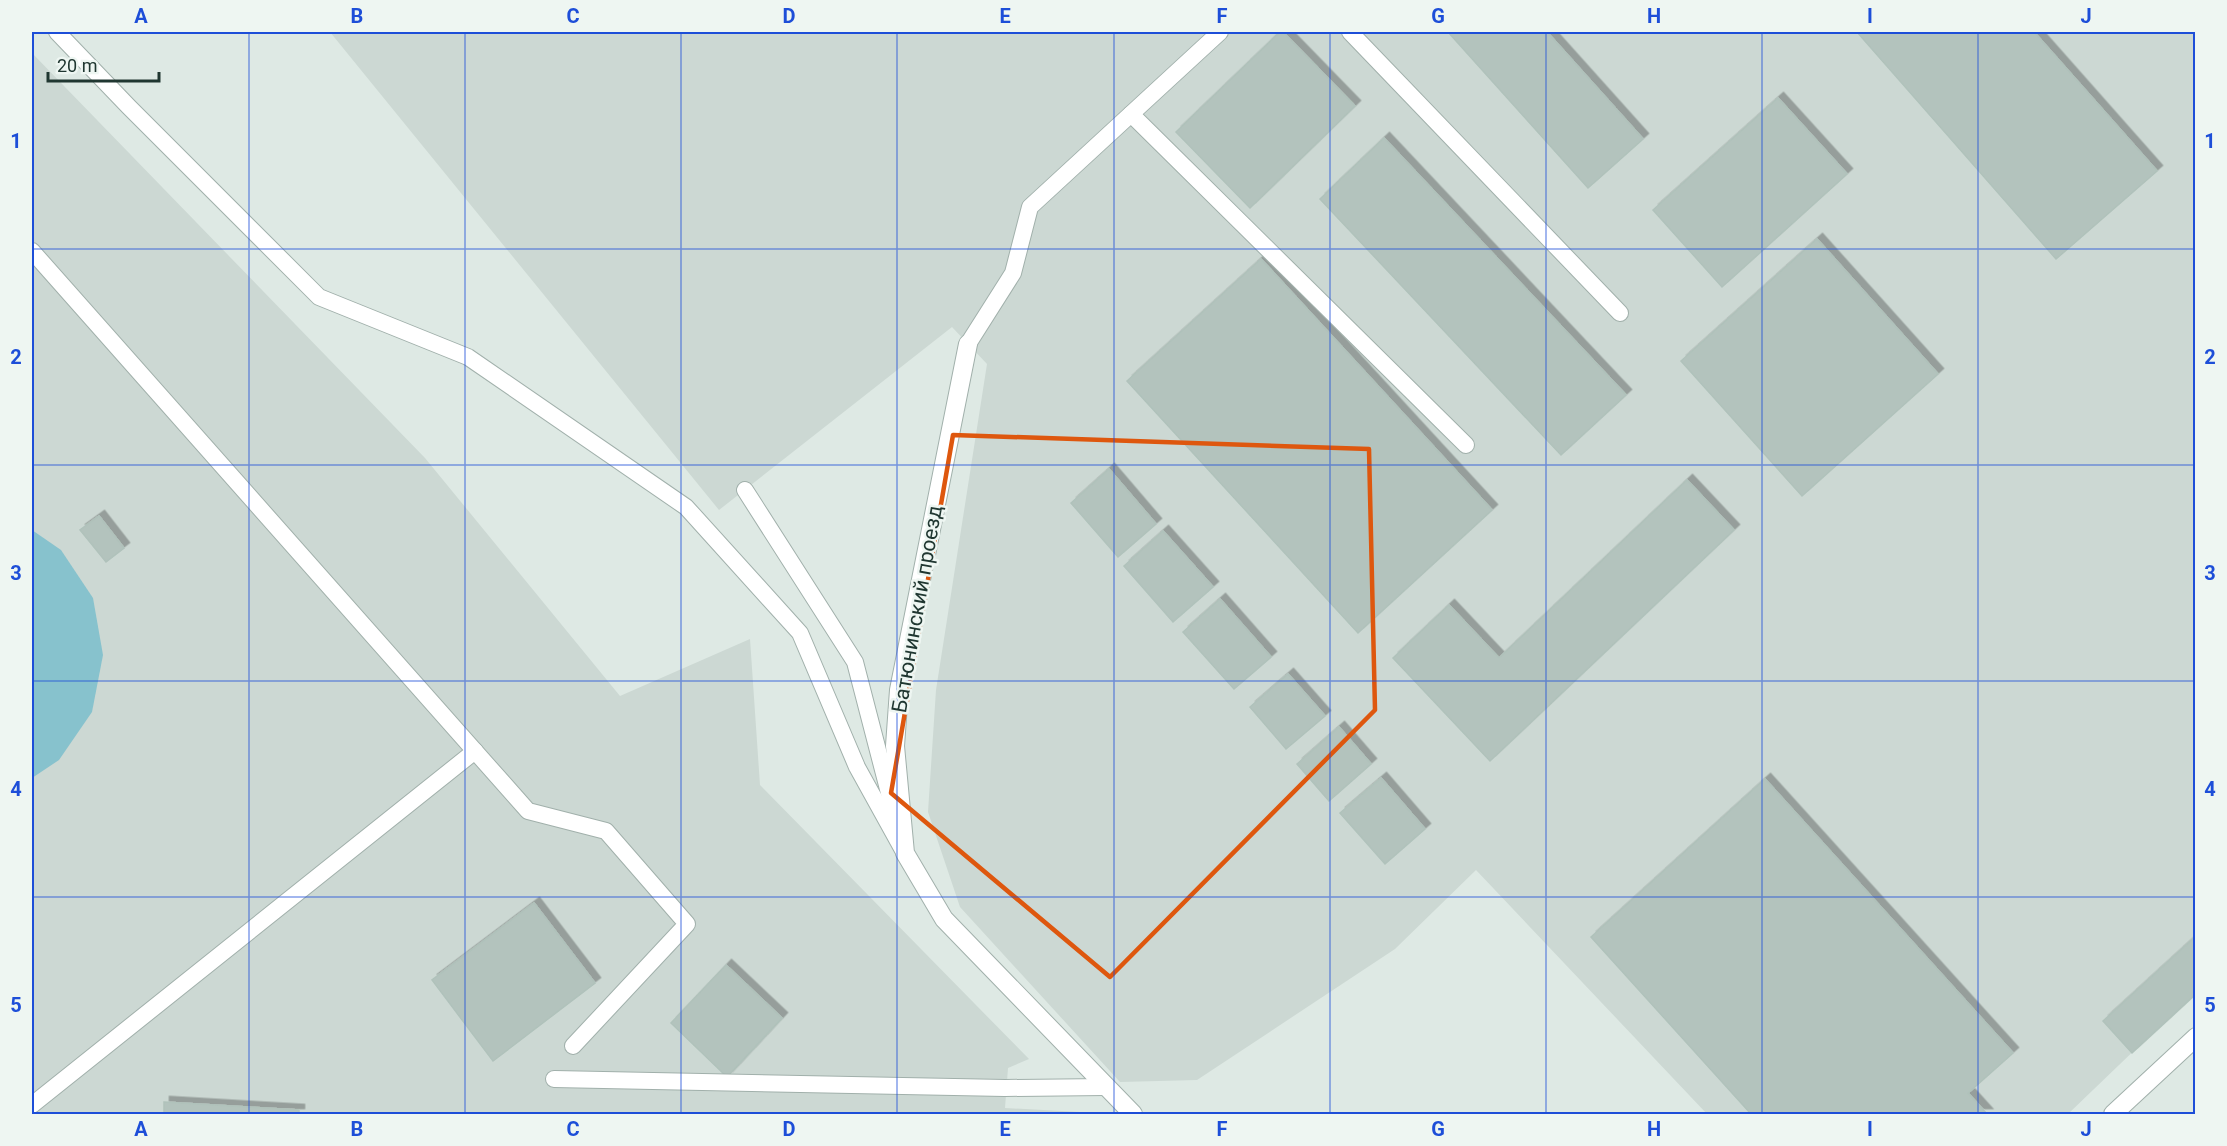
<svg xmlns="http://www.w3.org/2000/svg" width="2227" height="1146" font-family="Roboto,sans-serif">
<defs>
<filter id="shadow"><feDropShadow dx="5.5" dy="-5.5" stdDeviation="0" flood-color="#0004"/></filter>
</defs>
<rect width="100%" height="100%" fill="#dee9e4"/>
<g fill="#ccd8d3">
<path d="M330,32H2195V992L2068,1114H1707L1476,870L1395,949L1197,1080L1120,1082L960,907L928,812L936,690L987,364L952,327L719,510Z"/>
<path d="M32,53L425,458L620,696L750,639L760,785L1029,1059L1008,1068L1005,1108L1080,1112L1082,1114H32Z"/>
</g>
<path fill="#87c2cd" d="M32,530L61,550L93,598L103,655L92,712L59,760L32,778Z"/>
<g fill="#b3c3bd" stroke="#b0c2bb" stroke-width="1.5" filter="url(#shadow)">
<path d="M1280,32H1283L1355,106L1250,208L1176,132Z"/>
<path d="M1448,32H1547L1643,139L1588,188Z"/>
<path d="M1857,32H2034L2157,171L2056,259Z"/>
<path d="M1778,98L1847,174L1722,287L1653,210Z"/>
<path d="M1384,138L1626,395L1561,455L1320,199Z"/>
<path d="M1817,239L1938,374L1802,496L1681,361Z"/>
<path d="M1261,259L1492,510L1358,633L1127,381Z"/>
<path d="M1109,469L1156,524L1118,557L1071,503Z"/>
<path d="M1687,480L1734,530L1490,761L1393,658L1449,605L1499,658Z"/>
<path d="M99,516L124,548L106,562L80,530Z"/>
<path d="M1163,531L1213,587L1173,622L1124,566Z"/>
<path d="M1220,599L1271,657L1234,689L1183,632Z"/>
<path d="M1288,674L1325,716L1286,749L1250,707Z"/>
<path d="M1339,727L1371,764L1329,801L1297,764Z"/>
<path d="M1381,778L1425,829L1385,864L1340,813Z"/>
<path d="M1765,779L2013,1053L1968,1093L1987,1114H1751L1591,937Z"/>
<path d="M534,903L595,983L493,1061L432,980Z"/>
<path d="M2196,936V994L2132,1053L2103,1021Z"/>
<path d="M726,965L782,1018L727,1077L671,1023Z"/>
<path d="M164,1102L299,1110V1114H164Z"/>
</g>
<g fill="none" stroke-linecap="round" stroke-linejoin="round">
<g stroke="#a1b0ab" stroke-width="18">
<g id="lane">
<path d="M57,32L129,107L319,297L468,357L686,507L800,633L857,767L904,852"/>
<path d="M1350,32L1620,313"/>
<path d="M1131,114L1466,445"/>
<path d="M32,251L528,811L606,831L687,924L573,1046"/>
<path d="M968,344L1013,273L1030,207L1220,32"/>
<path d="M745,490L855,662L896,820"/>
<path d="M554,1079L1005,1088L1106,1087"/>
<path d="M32,1105L475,751"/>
</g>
</g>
<g stroke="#a1b0ab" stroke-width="20">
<g id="street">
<path d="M968,344L899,690L895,746L905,853L944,919L1133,1114"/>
<path d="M2113,1114L2196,1037"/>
</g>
</g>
<use href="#lane" stroke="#fff" stroke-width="16"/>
<use href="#street" stroke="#fff" stroke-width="18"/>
</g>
<path fill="none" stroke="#de570e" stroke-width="4.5" stroke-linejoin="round" d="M953,435L1369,449L1375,710L1110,977L891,793Z"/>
<path fill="none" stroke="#1d4ed8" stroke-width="1.5" stroke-opacity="0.55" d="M249,32V1114M465,32V1114M681,32V1114M897,32V1114M1114,32V1114M1330,32V1114M1546,32V1114M1762,32V1114M1978,32V1114M32,249H2196M32,465H2196M32,681H2196M32,897H2196"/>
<g text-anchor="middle" stroke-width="5" stroke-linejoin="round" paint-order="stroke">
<g font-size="21" fill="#203731" stroke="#eef6f2">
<text transform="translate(917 609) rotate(-80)" y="7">Батюнинский проезд</text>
</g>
</g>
<rect width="2227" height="1146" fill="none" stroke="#eef6f2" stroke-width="66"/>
<path d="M48 72v9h111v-9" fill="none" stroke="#203731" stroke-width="3"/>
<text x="57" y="72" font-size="18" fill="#203731" stroke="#eef6f2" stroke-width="4.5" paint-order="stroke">20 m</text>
<rect x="33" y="33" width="2161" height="1080" fill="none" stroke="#1d4ed8" stroke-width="2"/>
<g font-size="20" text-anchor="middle" font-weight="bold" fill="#1d4ed8">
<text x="141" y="23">A</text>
<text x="357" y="23">B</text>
<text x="573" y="23">C</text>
<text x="789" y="23">D</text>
<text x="1005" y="23">E</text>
<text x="1222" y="23">F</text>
<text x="1438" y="23">G</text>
<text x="1654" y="23">H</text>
<text x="1870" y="23">I</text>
<text x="2086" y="23">J</text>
<text x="16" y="148">1</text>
<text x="2210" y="148">1</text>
<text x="16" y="364">2</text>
<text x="2210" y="364">2</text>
<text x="16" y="580">3</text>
<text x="2210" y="580">3</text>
<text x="16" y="796">4</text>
<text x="2210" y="796">4</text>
<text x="16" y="1012">5</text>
<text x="2210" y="1012">5</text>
<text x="141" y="1136">A</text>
<text x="357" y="1136">B</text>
<text x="573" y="1136">C</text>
<text x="789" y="1136">D</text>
<text x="1005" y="1136">E</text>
<text x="1222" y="1136">F</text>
<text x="1438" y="1136">G</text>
<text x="1654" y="1136">H</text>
<text x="1870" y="1136">I</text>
<text x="2086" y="1136">J</text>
</g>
</svg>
